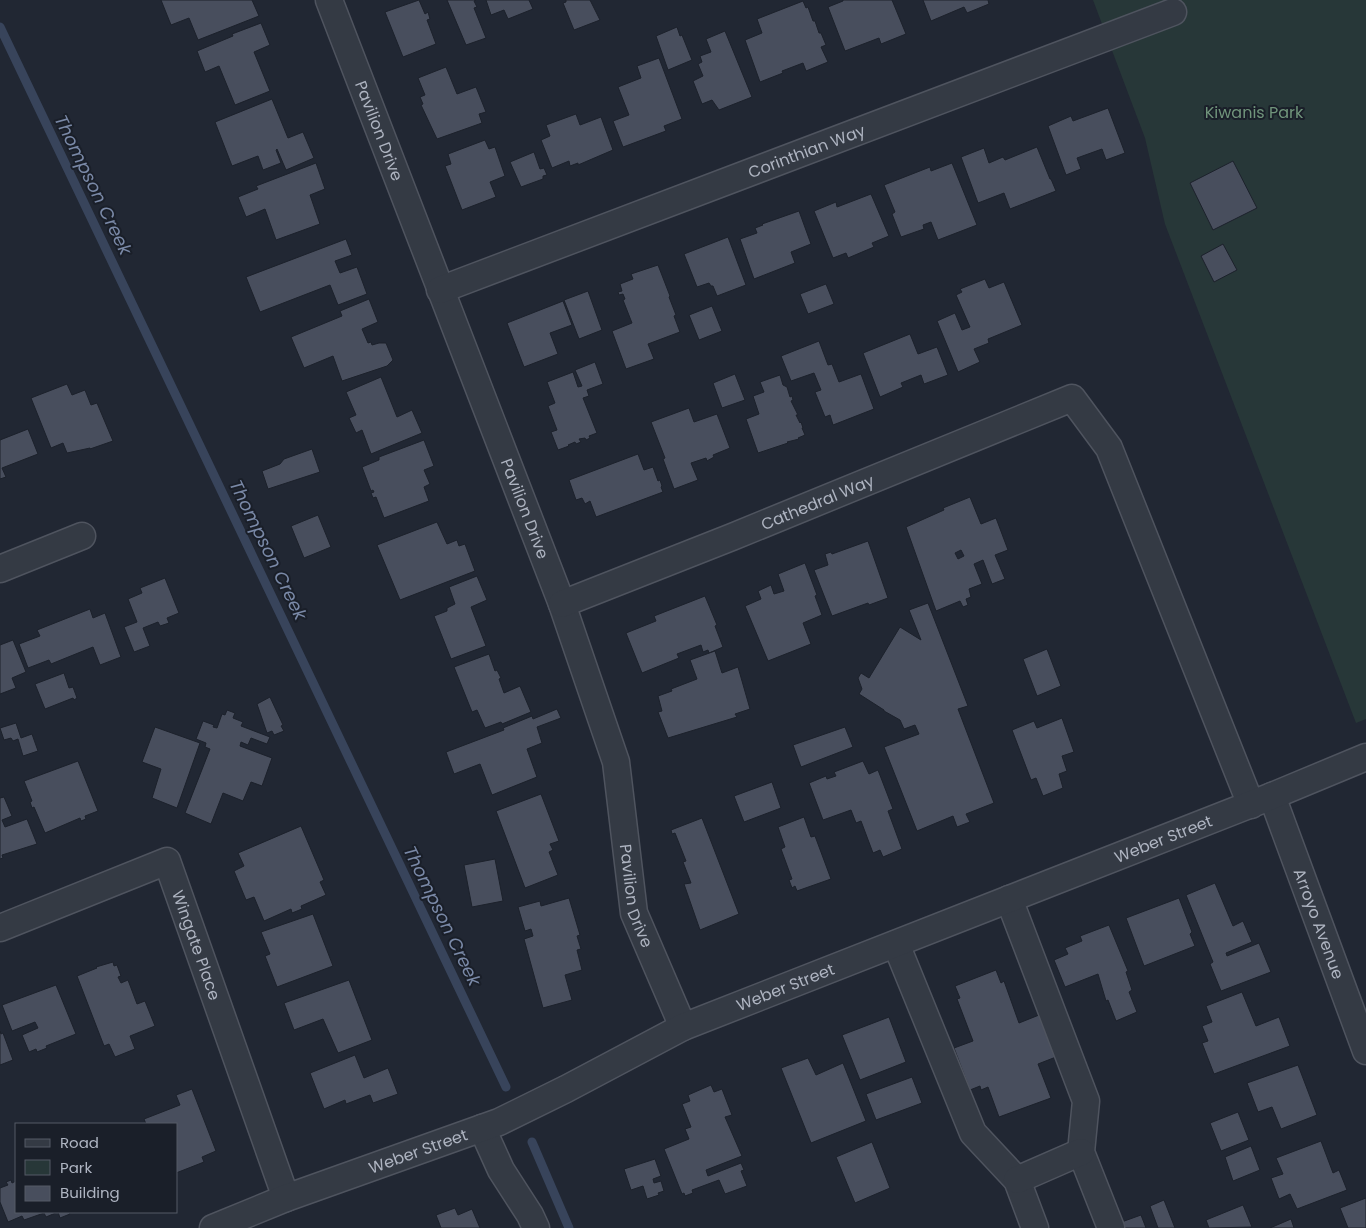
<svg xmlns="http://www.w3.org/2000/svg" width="1366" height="1228" font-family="Poppins,sans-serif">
<rect width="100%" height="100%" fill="#212733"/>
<path fill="#273738" d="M1093,0H1366V719L1356,723L1165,224L1145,138Z"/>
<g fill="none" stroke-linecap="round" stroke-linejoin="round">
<g stroke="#38445b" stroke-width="9">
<path d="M0,27L506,1087"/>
<path d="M532,1142L569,1228"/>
</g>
</g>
<g fill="#484e5d" stroke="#1c212b" fill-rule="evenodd">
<path d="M161,0H252L259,16L198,40L189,18L171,25Z"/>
<path d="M419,0L425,14L428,12L430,19L427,20L436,44L403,57L385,12Z"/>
<path d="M447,0H476L474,1L477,7L474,8L486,38L466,45Z"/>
<path d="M486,0H529L533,9L508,19L504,10L491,15Z"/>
<path d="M566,0H590L600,20L574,30L563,3L566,2Z"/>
<path d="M843,0H892L906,34L881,44L879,38L845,51L828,7L843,1Z"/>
<path d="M923,0H988L989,4L967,13L964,7L931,21Z"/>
<path d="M803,1L806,8L808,7L813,21H815L819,33H821L826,45L821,47L828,62L806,71L803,63L782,71L783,73L760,82L745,40L762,33L757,19Z"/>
<path d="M261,23L270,45L254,52L270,91L235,105L219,66L205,72L197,51L233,36L232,34Z"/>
<path d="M677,27L680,36L682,35L692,60L668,70L656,36Z"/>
<path d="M725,31L752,97L719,110L712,100L702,104L693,81L703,76L698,64L702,62L700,56L711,52L706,39Z"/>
<path d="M659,58L682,119L664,126L666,131L623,147L613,121L629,115L618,87L641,78L637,66Z"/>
<path d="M446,67L457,94L476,87L486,112L479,114L482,123L437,139L421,105L423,104L420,97L425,95L418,78Z"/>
<path d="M272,99L288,138L303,132L314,158L286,170L277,149L276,150L281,163L263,170L258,156L232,166L215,122Z"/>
<path d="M1108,108L1125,153L1106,160L1102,149L1077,158L1081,169L1066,175L1048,126L1071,116L1073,121Z"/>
<path d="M576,114L580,125L601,117L613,150L578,165V163L570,166L569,161L552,168L541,140L550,136L546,125Z"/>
<path d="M485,140L489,149L495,147L505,176L490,182L496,197L462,210L445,166L451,164L448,154Z"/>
<path d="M1037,147L1050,179H1051L1056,191L1010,209L1004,193L978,203L961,157L984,148L989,163L1003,157L1005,160Z"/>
<path d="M534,152L540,169L544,168L547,175L543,176V179L521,187L510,162Z"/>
<path d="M1233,161L1257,208L1213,230L1190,183Z"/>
<path d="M316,163L325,189L310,195L320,224L276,240L265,209L246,217L238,197L258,189L256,186Z"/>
<path d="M952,163L977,225L938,240L931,222L923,225L924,229L901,237L892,214L895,212L884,185L930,167L931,171Z"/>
<path d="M871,194L889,236L872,243L874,247L848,258L846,253L833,258L814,211L836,202L837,207Z"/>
<path d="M799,211L811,244L791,252L795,263L754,279L740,239L757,233L755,228L763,225L762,224Z"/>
<path d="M728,237L746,285L717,296L713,286H711L709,283L697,287L684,254Z"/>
<path d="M346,239L352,255L335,261L340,273L357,267L367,294L338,305L330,285L260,312L246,277Z"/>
<path d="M1223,244L1237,270L1214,282L1201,256Z"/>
<path d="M658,265L670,296L669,297L676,315L674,316L680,332L648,344L654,359L626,369L612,331L632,323L623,300L625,299L623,294L619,295L618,292L622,291L620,284L633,279L631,274Z"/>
<path d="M985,279L989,288L1004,282L1022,325L988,339L989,343L974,349L980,362L958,372L937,321L955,313L962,330L970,327L956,295L962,292L960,289Z"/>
<path d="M826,284L834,304L808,314L800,294Z"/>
<path d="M588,291L602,330L579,339L564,300Z"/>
<path d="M369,299L378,322L362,329L368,343L371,342L372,345L379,343H386L393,360L387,366L342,381L333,356L304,368L291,337L342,316L340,311Z"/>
<path d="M563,301L572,325L550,333L558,354L524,367L507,323Z"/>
<path d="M712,306L722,331L699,340L689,315Z"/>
<path d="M910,334L918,354L937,347L948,375L924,384L921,375L901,383L903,387L880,397L863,353Z"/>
<path d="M819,341L828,365L832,364L839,382L861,374L874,409L833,425L830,415L825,417L815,392L821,390L814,373L791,381L781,356Z"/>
<path d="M595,362L603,384L587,390L589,396L583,398L597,433L589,436L590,438L586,440L585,438L579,439L581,442L576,444L575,442L568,445L569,446L558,450L551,432L557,430L548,406L555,403L547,382L573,372L578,387L582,386L575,370Z"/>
<path d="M735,374L745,400L722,408L713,383Z"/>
<path d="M780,375L783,385L787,387L790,397L792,396L793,400L791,401L798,415H796L800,423L801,422L803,428H802L805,435L798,438L799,439L787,442L788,443L758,453L746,419L759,414L753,396L764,392L760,382Z"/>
<path d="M381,377L397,417L412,410L422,433L371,454L362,430L356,433L349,418L356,415L346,392Z"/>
<path d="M67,384L72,395L85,390L91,405L97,403L113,441L90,449V448L67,453L63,443L51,448L31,398Z"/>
<path d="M689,408L694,422L717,414L730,448L713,455L714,457L707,461L706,458L691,463L698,480L674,489L663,459L665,458L651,422Z"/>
<path d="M28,429L38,454L2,468L6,477L0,479V440Z"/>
<path d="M424,440L434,466L424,470L430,484L424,487L429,501L384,518L376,497L373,498L371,493L374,492L373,490L371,491L362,467L379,460V457Z"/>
<path d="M312,449L320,472L268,489L262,471L280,464L284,459Z"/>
<path d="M638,454L644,470L653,467L658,481L660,480L662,486L661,487L663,492L596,517L590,501L585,504L582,498L576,500L569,480Z"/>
<path d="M970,497L981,524L996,518L1008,550L995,555L1005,579L992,584L983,560L974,564L982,584L969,589L971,597L966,599L968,605L963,607L960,601L936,611L906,527L944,510L943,508ZM961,550L964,556L958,559L955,553Z"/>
<path d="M318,515L331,547L304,558L291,526Z"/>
<path d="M437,522L447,544L457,540L459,546L465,544L475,571L400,600L377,545Z"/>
<path d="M868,541L888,598L869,605L868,603L832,616L814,570L828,565L825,554L831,552L832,554Z"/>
<path d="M805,563L817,595L815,596L822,615L803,623L811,644L768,661L745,606L761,599L758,591L771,585L774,594L784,591L778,574Z"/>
<path d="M477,576L487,600L471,607L486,646L451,659L434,616L447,611V608L455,604L449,587Z"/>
<path d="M165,578L179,613L167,618L169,623L160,626L158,622L143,628L150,646L134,652L124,627L137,622L128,599L142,593L140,588Z"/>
<path d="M705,596L717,625L715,626L723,647L709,653L708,650L703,652L701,645L677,654L679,658L642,673L626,633L656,621L654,616Z"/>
<path d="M928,603L968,706L958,709L994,803L966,814L970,822L957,827L953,816L917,831L884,747L919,734L915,725L904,729L900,720L884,711V710L859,694L862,689L858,678L861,673L869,678L900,627L921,640L909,610Z"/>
<path d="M90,609L93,618L105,613L121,657L100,665L93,647L51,664L49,660L28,668L19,644L40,636L37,630Z"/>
<path d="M13,640L26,672L12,678L16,688L0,694V645Z"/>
<path d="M1047,649L1061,686L1037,696L1023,659Z"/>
<path d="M715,651L722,673L738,667L750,709L735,714L737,717L668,738L658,712L662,711L658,696L672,691L671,689L697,679L690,660Z"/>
<path d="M489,654L495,671L497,670L501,678L499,679L504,693L520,686L531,712L502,724L501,722L485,728L477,710L472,712L454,667Z"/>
<path d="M64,673L69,688L73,687L77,698L74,700L73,698L45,709L35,684Z"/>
<path d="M270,697L283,725L281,726L284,731L274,735L272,731L267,733L257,704Z"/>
<path d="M557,709L561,718L537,727L542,743L527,749L537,777L492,795L480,764L454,774L446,752L504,730L503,728L532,716L533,719Z"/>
<path d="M227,710L235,713L233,718L243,722L241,726L270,737L267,744L251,738L248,745L241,742L240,746L272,758L262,786L251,782L243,801L223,793L211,824L185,813L210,749L205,747L206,743L196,739L203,721L214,725L213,727L217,728L222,714L225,715Z"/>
<path d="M1062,718L1074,752L1062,756L1067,771L1059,774L1063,788L1043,796L1036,778L1031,780L1012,730L1034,721L1037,728Z"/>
<path d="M16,723L21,738L32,734L38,751L23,756L18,739L13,741L11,738L4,740L0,728Z"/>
<path d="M155,727L200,743L177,808L152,798L161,769L142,762Z"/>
<path d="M845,727L853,747L801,767L793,745Z"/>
<path d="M78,761L98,811L85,816L86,819L81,821L80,818L45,833L34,807L32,808L30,802L32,801L24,781Z"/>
<path d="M863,761L869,774L878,770L893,809L888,811L902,849L883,857L880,850L873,853L861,821L856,823L851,810L823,820L809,783L826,776L827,779L836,776L834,772Z"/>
<path d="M772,782L781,808L744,822L734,796Z"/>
<path d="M541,794L559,841L550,844L553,850L549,852L558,875L525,888L496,811Z"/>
<path d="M4,797L12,816L2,820L5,827L27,819L37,844L2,855L3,858L0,859V798Z"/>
<path d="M804,817L811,837L815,836L831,879L797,891L795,886L792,888L789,880L792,879L781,849L785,847L778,827Z"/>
<path d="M702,818L739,914L700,930L684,884L691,883L683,862L686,861L675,833L672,834L671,830Z"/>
<path d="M301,826L324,880L320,882L326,895L301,906L302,909L292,913L291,909L264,921L254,897L246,900L234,871L244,866L238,853Z"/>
<path d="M495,859L503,901L472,907L464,865Z"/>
<path d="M1215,883L1233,926L1243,921L1252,942L1226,953L1227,956L1259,943L1271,972L1221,991L1210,964L1213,962L1186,895Z"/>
<path d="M569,898L580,935L577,936L581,949L577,950L582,970L565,975L572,1000L543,1008L524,939L533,936L531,929L525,931L518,907L540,901L541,906Z"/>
<path d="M1179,898L1192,932L1190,934L1195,946L1144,966L1126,918Z"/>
<path d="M313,914L333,966L277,987L265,956L270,954L261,932Z"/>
<path d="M1109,925L1128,971L1126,972L1132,990L1129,992L1137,1012L1116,1021L1108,1000L1106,1001L1098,974L1065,987L1054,960L1068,954L1065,948L1082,941L1080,936Z"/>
<path d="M113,962L114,966L117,965L121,976L118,977L121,983L128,980L137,1004L145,1001L155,1026L130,1036L135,1049L115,1057L109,1044L104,1046L77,976L97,968L96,967Z"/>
<path d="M996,970L1001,983L1004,981L1019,1023L1039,1015L1056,1057L1038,1064L1051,1098L999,1117L988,1087L981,1090L980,1086L970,1090L954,1048L973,1041L957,999L960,998L955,986Z"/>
<path d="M349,980L372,1040L338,1053L323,1019L294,1030L284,1003Z"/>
<path d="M56,985L76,1034L46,1046L47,1048L37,1052L36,1049L29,1052L22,1035L38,1028L35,1022L12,1031L2,1005Z"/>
<path d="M1242,992L1256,1026L1279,1017L1290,1046L1214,1074L1202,1043L1208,1041L1202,1026L1212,1022L1206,1006Z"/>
<path d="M889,1017L906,1062L860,1080L842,1035Z"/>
<path d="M0,1031L1,1034L3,1033L13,1060L0,1065Z"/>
<path d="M355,1055L364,1078L388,1068L398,1094L373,1103L370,1095L346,1104L345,1100L324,1109L310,1073Z"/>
<path d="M808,1058L816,1075L843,1063L866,1121L811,1143L781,1068Z"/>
<path d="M1298,1065L1317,1115L1281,1129L1272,1107L1258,1112L1247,1083Z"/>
<path d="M912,1077L922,1103L876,1120L866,1094Z"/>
<path d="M711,1085L714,1092L722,1089L732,1115L725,1117L742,1156L706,1170L708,1176L741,1163L744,1170L741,1171L747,1186L725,1194L719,1180L692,1190L693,1193L685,1196L684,1193L682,1194L664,1149L689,1139L685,1129L691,1127L682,1104L690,1101L688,1095Z"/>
<path d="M192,1089L216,1151L202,1157L204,1162L176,1173V1124H146L144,1119L180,1105L176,1095Z"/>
<path d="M1238,1112L1249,1140L1221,1151L1210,1123Z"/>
<path d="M1321,1141L1333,1173L1339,1170L1347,1190L1297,1209L1290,1194L1279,1199L1271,1178L1283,1174L1276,1158Z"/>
<path d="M872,1142L890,1188L855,1203L836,1157Z"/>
<path d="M1251,1146L1260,1170L1233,1181L1225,1157Z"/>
<path d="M655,1159L661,1176L653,1179L654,1183L661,1181L664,1191L658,1193L659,1195L647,1199L643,1186L631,1190L624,1169Z"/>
<path d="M11,1180L12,1183L16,1181V1212H69L70,1214L60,1218L58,1212L46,1217L44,1213L24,1220L22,1216L8,1222L0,1202V1188L8,1185L6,1182Z"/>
<path d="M1366,1198V1228H1348L1340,1208Z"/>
<path d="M1164,1200L1175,1228H1158L1151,1209L1150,1206Z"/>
<path d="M1243,1205L1252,1227L1209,1228L1206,1220Z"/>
<path d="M455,1208L458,1215L472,1209L480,1228H441L436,1215Z"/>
<path d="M1141,1215L1146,1228H1117L1116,1224Z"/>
<path d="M1291,1219L1294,1228H1270Z"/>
</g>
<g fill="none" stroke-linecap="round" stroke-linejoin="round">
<g stroke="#4f545f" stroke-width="29">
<g id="minor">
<path id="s1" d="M329,0L562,604L616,762L634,913L683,1027"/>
<path id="s2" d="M440,290L1173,12"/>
<path d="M0,569L82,536"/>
<path id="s3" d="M562,604L732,537L1072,398L1109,448L1251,805"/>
<path id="s4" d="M1272,796L1366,1051"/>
<path d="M1009,899L1086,1101L1081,1152L1111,1228"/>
<path id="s5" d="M0,928L167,861L286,1198"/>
<path d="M896,944L973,1133L1017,1180L1035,1228"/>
<path d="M482,1128L501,1170L530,1215L536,1228"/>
<path d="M1017,1180L1081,1152"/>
<path id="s6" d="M213,1228L286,1198L499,1122L566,1089L683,1027L1272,796L1366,757"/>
</g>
</g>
<use href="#minor" stroke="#343a44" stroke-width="26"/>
</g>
<g text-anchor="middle" stroke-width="4" stroke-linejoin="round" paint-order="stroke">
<g font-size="16" fill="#70947b" stroke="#1a1f29">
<text x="1254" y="118">Kiwanis Park</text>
</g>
<g font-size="16" fill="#aeb4c1" stroke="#1a1f29">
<text dy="6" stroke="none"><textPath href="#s1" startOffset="140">Pavilion Drive</textPath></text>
<text dy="6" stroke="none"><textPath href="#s2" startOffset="392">Corinthian Way</textPath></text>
<text dy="6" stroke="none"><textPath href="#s3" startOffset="275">Cathedral Way</textPath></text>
<text dy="6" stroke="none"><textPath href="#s1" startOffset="545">Pavilion Drive</textPath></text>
<text dy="6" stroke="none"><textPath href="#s6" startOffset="1028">Weber Street</textPath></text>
<text dy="6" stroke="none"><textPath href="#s1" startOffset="950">Pavilion Drive</textPath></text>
<text dy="6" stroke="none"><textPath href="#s4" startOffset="136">Arroyo Avenue</textPath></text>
<text dy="6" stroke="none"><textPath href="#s5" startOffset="269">Wingate Place</textPath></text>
<text dy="6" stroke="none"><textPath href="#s6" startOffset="622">Weber Street</textPath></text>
<text dy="6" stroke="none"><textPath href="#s6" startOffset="219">Weber Street</textPath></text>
</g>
<g font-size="18" font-style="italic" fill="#7a89a7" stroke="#1a1f29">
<text transform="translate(93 185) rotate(64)" y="6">Thompson Creek</text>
<text transform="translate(268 550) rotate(64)" y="6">Thompson Creek</text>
<text transform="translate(442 916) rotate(64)" y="6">Thompson Creek</text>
</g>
</g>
<rect x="15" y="1123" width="162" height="90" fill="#1a1f29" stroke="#555b66"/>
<rect x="25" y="1139" width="25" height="8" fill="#343a44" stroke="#555b66"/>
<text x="60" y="1148" font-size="15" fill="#aeb4c1">Road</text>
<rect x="25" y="1160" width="25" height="15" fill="#273738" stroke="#555b66"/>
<text x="60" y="1173" font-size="15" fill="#aeb4c1">Park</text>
<rect x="25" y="1186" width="25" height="15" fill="#484e5d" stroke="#555b66"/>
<text x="60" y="1198" font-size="15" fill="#aeb4c1">Building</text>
</svg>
